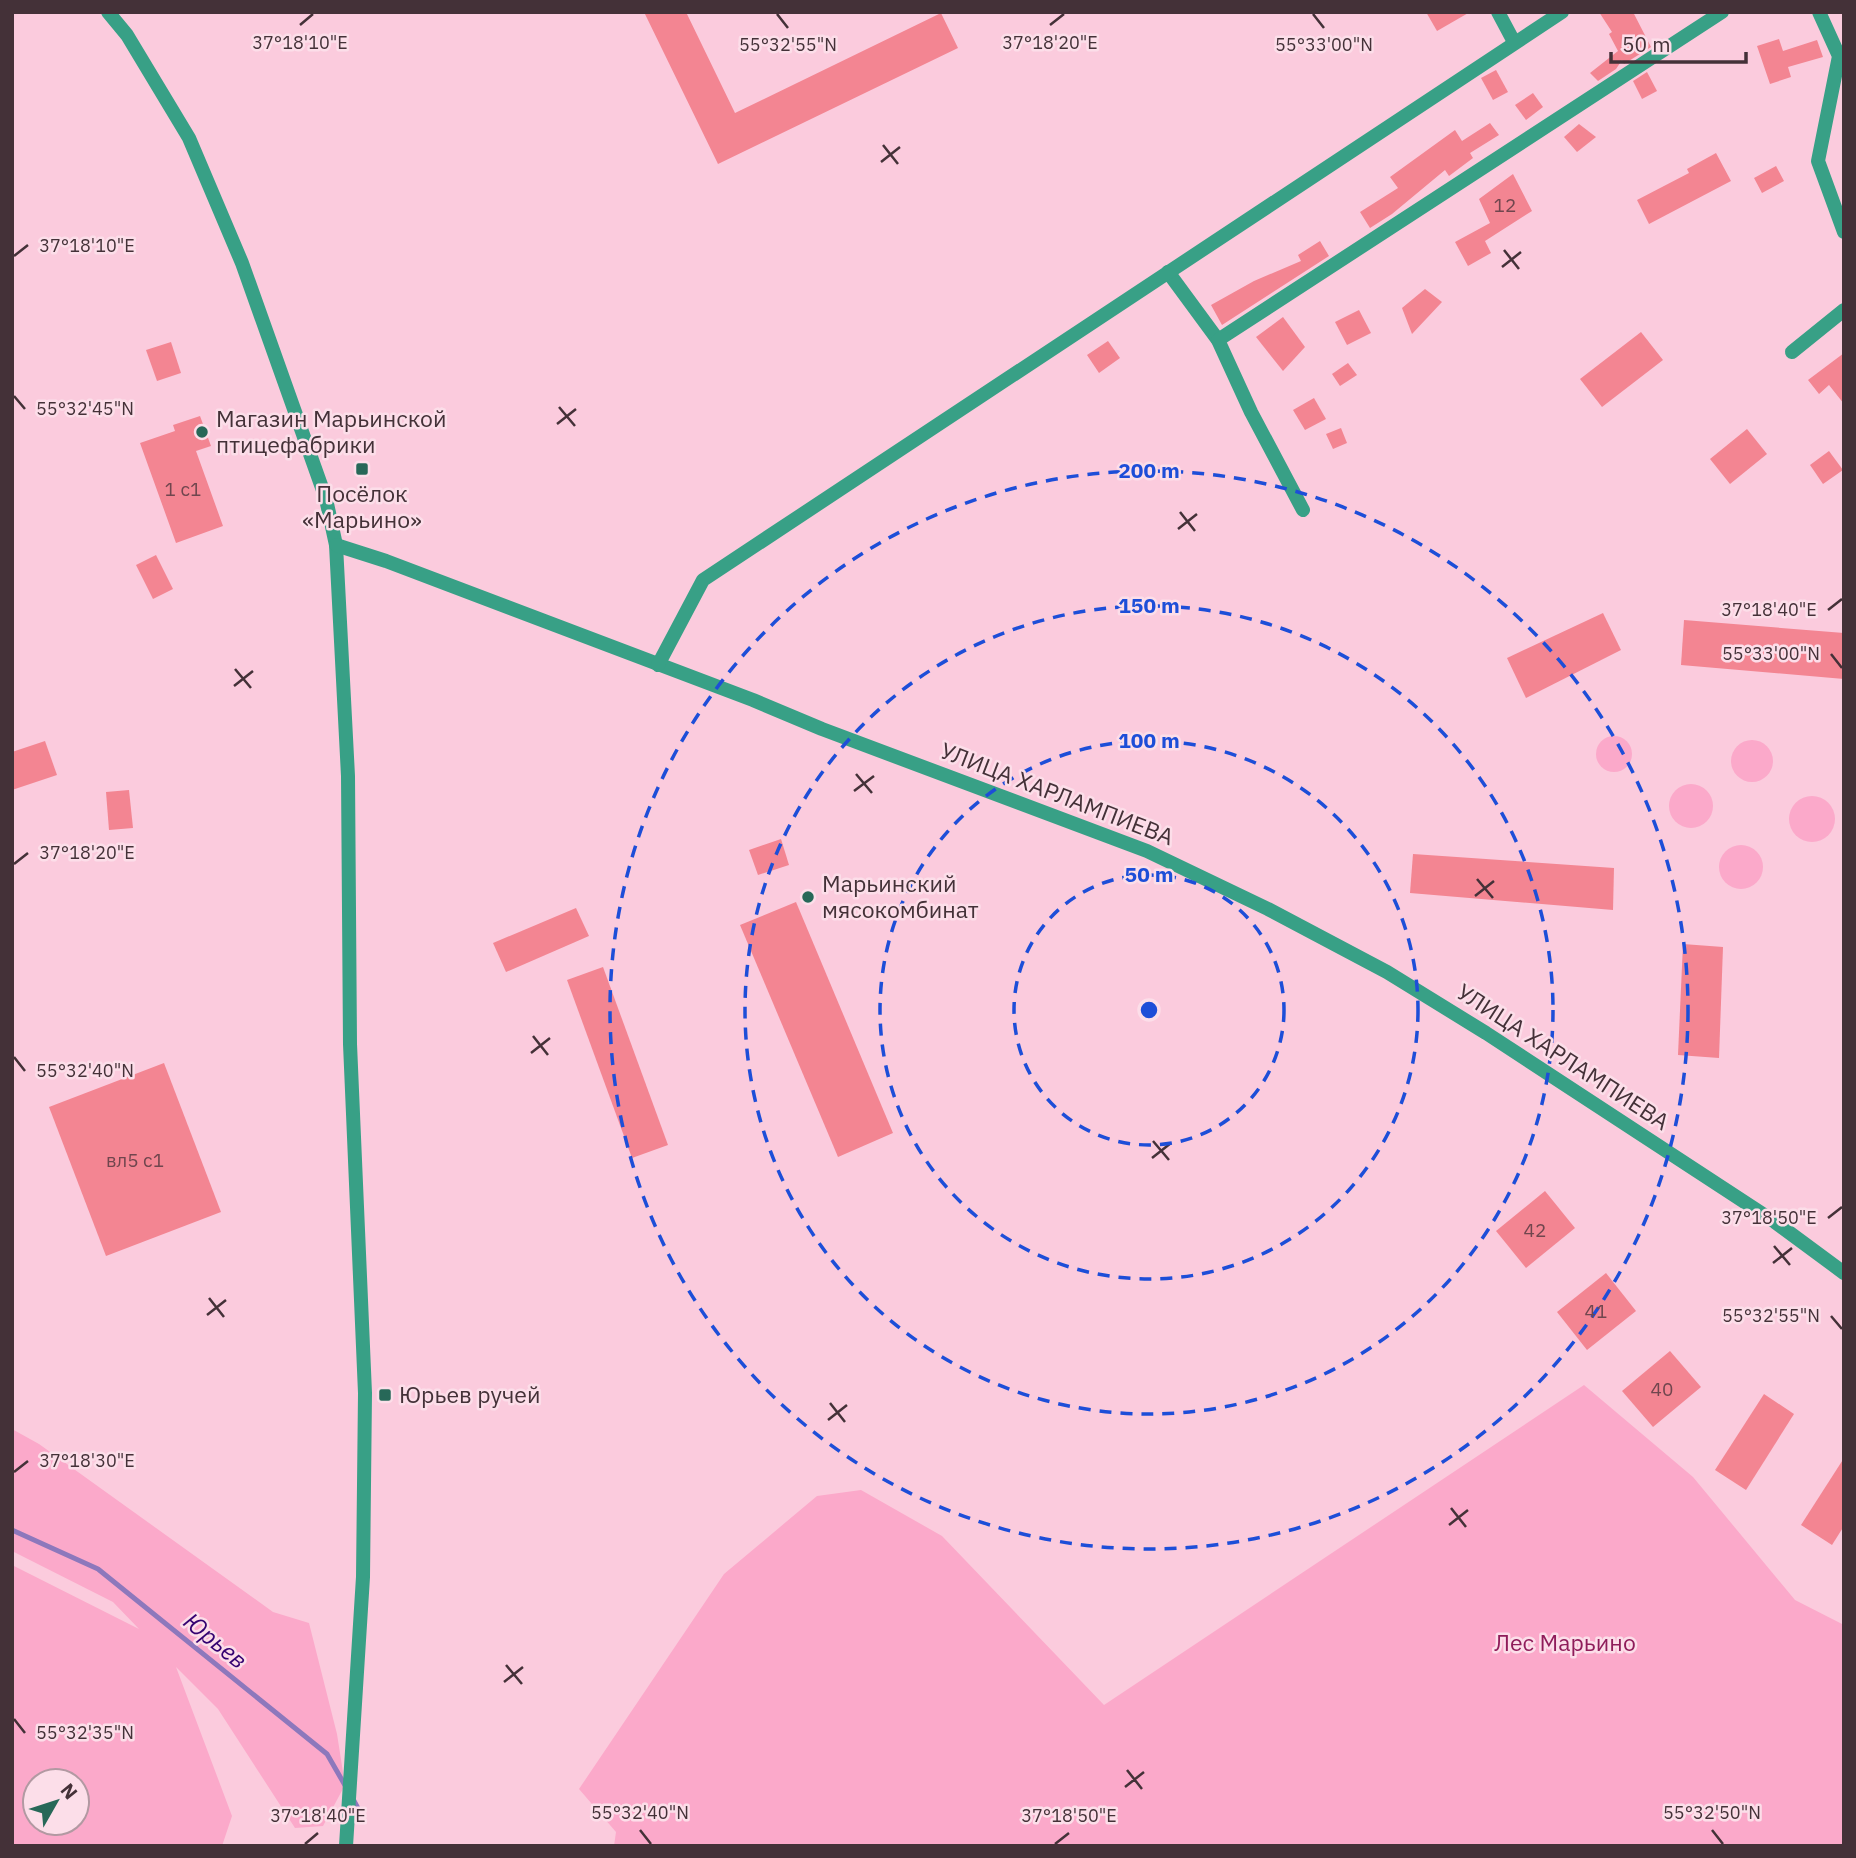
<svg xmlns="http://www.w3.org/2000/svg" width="1856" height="1858" font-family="'IBM Plex Sans',sans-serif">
<rect width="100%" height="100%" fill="#fbcbdd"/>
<g fill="#fba9ca" fill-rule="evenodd">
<circle cx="1614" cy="754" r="18"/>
<circle cx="1752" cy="761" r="21"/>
<circle cx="1691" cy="806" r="22"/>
<circle cx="1812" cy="819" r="23"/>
<circle cx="1741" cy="867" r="22"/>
<path d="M1584,1385L1693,1477L1795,1600L1844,1625V1846H614L616,1832L579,1789L724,1574L817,1496L861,1490L942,1536L1104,1705Z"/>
<path d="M12,1429L39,1444L273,1612L309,1623L337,1734L345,1785L323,1826L295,1828L218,1709L176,1667L232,1816L222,1846H12V1565L139,1629L113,1602L12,1551ZM35,1781H77V1823H35Z"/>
</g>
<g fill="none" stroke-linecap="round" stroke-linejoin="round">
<g stroke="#8d78bc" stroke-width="5">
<path d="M12,1530L98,1569L327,1754L346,1787"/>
<path d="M353,1799L362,1816"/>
</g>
</g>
<g fill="#f38592">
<path d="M644,12H686L735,113L941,13L958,48L718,164Z"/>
<path d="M1426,12H1470L1437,31Z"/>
<path d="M1599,12H1633L1651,47L1624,64L1622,60L1616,69L1598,81L1590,73L1618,51L1609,34L1612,32Z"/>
<path d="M1779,39L1783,51L1817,40L1823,57L1788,67L1791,77L1770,84L1757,46Z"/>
<path d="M1496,70L1508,92L1493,100L1481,78Z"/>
<path d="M1647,72L1657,91L1642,99L1633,81Z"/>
<path d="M1533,93L1543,107L1526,120L1515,105Z"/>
<path d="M1490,123L1499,135L1470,153L1473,158L1449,176L1445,170L1392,214L1370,228L1360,212L1398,188L1390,177L1455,130L1462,141Z"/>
<path d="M1579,124L1596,137L1577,152L1564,137Z"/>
<path d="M1716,153L1731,181L1649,224L1637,200L1689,173L1687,169Z"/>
<path d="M1776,166L1784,181L1762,193L1754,178Z"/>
<path d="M1513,174L1532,211L1485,241L1491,253L1468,266L1455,242L1490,223L1479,199Z"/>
<path d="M1320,241L1329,256L1222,325L1211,305L1254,281L1301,261L1298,255Z"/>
<path d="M1425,289L1442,302L1412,334L1402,308Z"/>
<path d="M1359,310L1371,333L1347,345L1335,322Z"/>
<path d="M1283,317L1305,347L1283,371L1256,337Z"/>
<path d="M1641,332L1663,360L1602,407L1580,379Z"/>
<path d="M1108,341L1120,358L1099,373L1087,355Z"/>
<path d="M171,342L181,373L157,381L146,350Z"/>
<path d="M1844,353V404L1829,385L1819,394L1808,380Z"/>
<path d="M1348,363L1357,375L1340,386L1332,374Z"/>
<path d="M1314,398L1326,419L1305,430L1293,410Z"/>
<path d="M200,416L211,446L196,451L223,526L176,543L140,443L175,431L173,425Z"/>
<path d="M1341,428L1347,443L1333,449L1326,434Z"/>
<path d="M1747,429L1767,454L1730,484L1710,459Z"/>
<path d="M1829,451L1843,470L1823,484L1810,465Z"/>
<path d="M156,555L173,589L153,599L136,565Z"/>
<path d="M1603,613L1621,650L1526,698L1507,658Z"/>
<path d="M1684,620L1844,633V679L1681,665Z"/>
<path d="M45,741L57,775L12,790V752Z"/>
<path d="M129,790L133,828L109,830L106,792Z"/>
<path d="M781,839L789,865L758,875L749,850Z"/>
<path d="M1413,854L1614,868L1613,910L1410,893Z"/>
<path d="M796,902L893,1133L838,1157L740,925Z"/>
<path d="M576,908L589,936L506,972L493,943Z"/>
<path d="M1683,944L1723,947L1719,1058L1678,1055Z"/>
<path d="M603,967L668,1145L632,1158L567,980Z"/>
<path d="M164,1063L221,1212L106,1256L49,1107Z"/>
<path d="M1545,1191L1575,1228L1526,1268L1496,1231Z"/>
<path d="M1606,1273L1636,1311L1587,1350L1557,1312Z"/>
<path d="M1670,1351L1701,1387L1653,1427L1622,1391Z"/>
<path d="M1764,1394L1794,1414L1746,1490L1715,1470Z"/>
<path d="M1844,1458V1526L1832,1545L1801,1525Z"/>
</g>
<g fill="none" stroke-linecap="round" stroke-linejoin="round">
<g stroke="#38a086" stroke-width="14">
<path d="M108,12L127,35L189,138L242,263L326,499L336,545L348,776L350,1044L365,1393L363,1577L346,1846"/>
<path d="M1498,12L1514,42"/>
<path d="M1819,12L1839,56L1818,161L1844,232"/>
<path d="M1168,272L1218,340L1251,412L1303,510"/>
<path d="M1218,340L1722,12"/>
<path d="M1792,352L1844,310"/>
<path d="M336,545L386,561L753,700L822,729L1147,851L1268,909L1387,972L1486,1033L1775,1222L1844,1273"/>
<path d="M658,665L703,580L1562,12"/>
</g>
</g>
<path fill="none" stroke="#443138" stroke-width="2.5" d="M777,14L788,28M1313,14L1324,28M300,25L313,14M1050,25L1064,14M883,145L898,164M881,162L900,147M1504,250L1519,269M14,256L28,245M1502,267L1521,252M14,396L25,409M559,407L575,426M557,424L576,409M1180,512L1195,531M1178,529L1197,514M1828,610L1842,599M1831,654L1842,668M235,669L251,688M234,686L253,671M856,774L872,793M854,791L874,776M14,864L28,853M1477,879L1493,898M1475,896L1494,881M533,1036L548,1055M531,1053L550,1038M14,1057L25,1071M1153,1141L1169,1160M1152,1158L1171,1143M1828,1218L1842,1207M1774,1246L1790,1265M1773,1263L1792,1248M209,1298L224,1317M207,1315L226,1300M1831,1316L1842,1329M830,1403L845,1422M828,1420L847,1405M14,1472L28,1461M1451,1508L1466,1527M1449,1525L1468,1510M506,1665L522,1684M504,1682L523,1667M14,1719L25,1733M1127,1770L1142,1789M1125,1787L1144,1772M640,1830L651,1844M1712,1830L1723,1844M305,1844L318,1833M1055,1844L1069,1833"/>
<g fill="none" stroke="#1d4ed8" stroke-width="3.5" stroke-dasharray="12 9">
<circle cx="1149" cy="1010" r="135"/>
<circle cx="1149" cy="1010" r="269"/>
<circle cx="1149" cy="1010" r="404"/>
<circle cx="1149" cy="1010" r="539"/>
</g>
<g fill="#276858" stroke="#fcdee9" stroke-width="2.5">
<circle cx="202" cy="432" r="7"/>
<rect x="355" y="462" width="14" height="14" rx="3.5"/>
<circle cx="808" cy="897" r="7"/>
<rect x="378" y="1388" width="14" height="14" rx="3.5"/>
</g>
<g text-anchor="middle" stroke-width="5" stroke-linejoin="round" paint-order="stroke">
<g font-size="19" fill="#70464e">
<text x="1505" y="212">12</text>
<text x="183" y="496">1 с1</text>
<text x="135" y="1167">вл5 с1</text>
<text x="1535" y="1237">42</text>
<text x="1596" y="1318">41</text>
<text x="1662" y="1396">40</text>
</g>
<g font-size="23" fill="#443138" stroke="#fcdee9" text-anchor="start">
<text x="216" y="427">Магазин Марьинской<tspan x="216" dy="26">птицефабрики</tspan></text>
<text x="362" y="502" text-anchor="middle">Посёлок<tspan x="362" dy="26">«Марьино»</tspan></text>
<text x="822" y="892">Марьинский<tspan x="822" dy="26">мясокомбинат</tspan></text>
<text x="399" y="1403">Юрьев ручей</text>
</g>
<g font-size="23" fill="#443138" stroke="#fcdee9">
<text transform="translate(1057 794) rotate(21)" y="8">УЛИЦА ХАРЛАМПИЕВА</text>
<text transform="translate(1563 1057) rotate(33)" y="8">УЛИЦА ХАРЛАМПИЕВА</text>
</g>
<g font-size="23" fill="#8f1c5a" stroke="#fcdee9">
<text x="1565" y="1651">Лес Марьино</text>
</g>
<g font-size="24" font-style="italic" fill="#340271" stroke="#fcdee9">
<text transform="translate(215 1641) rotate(39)" y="8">Юрьев</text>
</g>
</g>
<g font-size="18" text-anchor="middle" fill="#443138" stroke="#fcdee9" stroke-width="5" stroke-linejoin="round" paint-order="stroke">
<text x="300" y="49">37°18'10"E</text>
<text x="1050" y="49">37°18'20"E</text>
<text x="788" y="51">55°32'55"N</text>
<text x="1324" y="51">55°33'00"N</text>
<text x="87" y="252">37°18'10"E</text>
<text x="85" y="415">55°32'45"N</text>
<text x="1769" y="616">37°18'40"E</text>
<text x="1771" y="660">55°33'00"N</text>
<text x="87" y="859">37°18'20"E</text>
<text x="85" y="1077">55°32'40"N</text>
<text x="1769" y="1224">37°18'50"E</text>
<text x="1771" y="1322">55°32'55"N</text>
<text x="87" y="1467">37°18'30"E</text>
<text x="85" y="1739">55°32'35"N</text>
<text x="640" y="1819">55°32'40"N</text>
<text x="1712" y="1819">55°32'50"N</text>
<text x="318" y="1822">37°18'40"E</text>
<text x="1069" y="1822">37°18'50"E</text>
</g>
<circle cx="1149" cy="1010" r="10" fill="#1d4ed8" stroke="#fcdee9" stroke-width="3.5"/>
<g font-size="21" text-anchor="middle" font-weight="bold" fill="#1d4ed8" stroke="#fcdee9" stroke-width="5" stroke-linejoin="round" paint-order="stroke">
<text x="1149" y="478">200 m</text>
<text x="1149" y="613">150 m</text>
<text x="1149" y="748">100 m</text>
<text x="1149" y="882">50 m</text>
</g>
<rect width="1856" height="1858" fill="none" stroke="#443138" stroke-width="28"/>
<g transform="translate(56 1802) rotate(51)"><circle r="33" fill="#fcdee9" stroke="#b299a2" stroke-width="2"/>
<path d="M0-5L12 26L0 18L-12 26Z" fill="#276858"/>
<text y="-10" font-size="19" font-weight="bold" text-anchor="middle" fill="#443138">N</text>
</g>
<path d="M1611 52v10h135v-10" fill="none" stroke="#443138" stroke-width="3.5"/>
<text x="1622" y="52" font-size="21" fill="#443138" stroke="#fcdee9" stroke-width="5" paint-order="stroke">50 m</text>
</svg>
